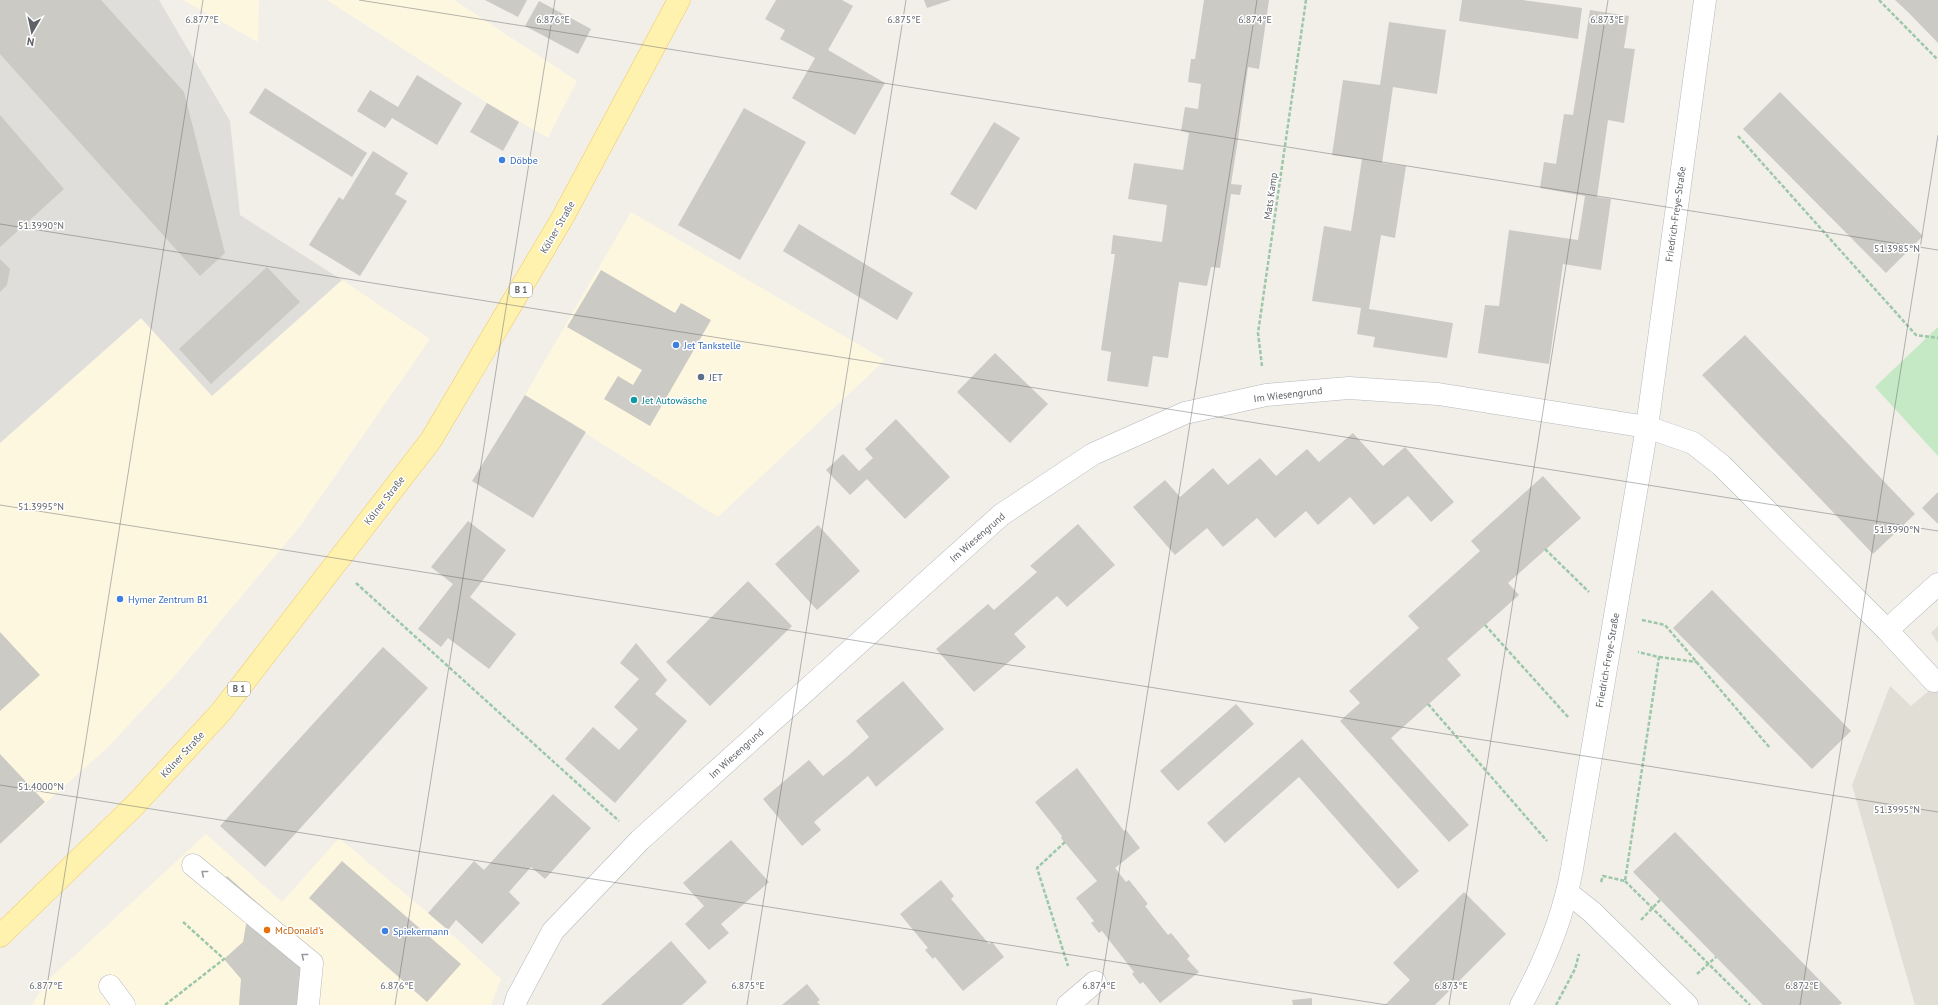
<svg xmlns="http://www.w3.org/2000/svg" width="1938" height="1005" font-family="'PT Sans',sans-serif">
<rect width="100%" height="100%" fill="#f1efe8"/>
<g fill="#fef7e0">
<path d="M183,0H259L258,42Z"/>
<path d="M327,0H454L577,81L548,138L487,103Z"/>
<path d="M631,212L885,360L718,517L525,395Z"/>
<path d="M342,280L430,339L301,525L178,672L108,747L0,844V443L141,318L212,396Z"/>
<path d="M206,834L282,902L339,838L428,913L501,979L491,1005H32L46,982Z"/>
</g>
<path fill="#e0deda" d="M0,0H159L230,121L240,215L342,280L212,396L141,318L0,443Z"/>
<g fill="#e1ded6">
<path d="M1938,626V643L1931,633Z"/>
<path d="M1938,683V1005H1915L1852,785L1890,686L1911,706Z"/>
</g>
<path fill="#c5e8c5" d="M1938,327V456L1875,387Z"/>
<g fill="#cccac5">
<path d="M0,0H101L184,92L225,253L200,276L0,54Z"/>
<path d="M485,0H527L518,17Z"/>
<path d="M776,0H842L853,6L828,50L885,83L855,135L792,98L815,58L780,39L785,30L765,19Z"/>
<path d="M924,0H951L927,8Z"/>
<path d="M1204,0H1269L1259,69L1248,67L1238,139L1231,184L1242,185L1240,195L1231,194L1220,268L1211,267L1207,286L1179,282L1168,358L1153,356L1148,387L1107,381L1111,352L1101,350L1115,254H1111L1113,235L1162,242L1167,205L1128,199L1134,163L1183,170L1189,133L1181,131L1185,107L1198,109L1201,84L1188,82L1191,59H1195Z"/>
<path d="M1462,0H1523L1582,8L1578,39L1459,21Z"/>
<path d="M1895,0H1938V43L1908,12Z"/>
<path d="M539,1L591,29L578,54L525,26Z"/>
<path d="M1590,10L1629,16L1624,48L1635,49L1624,123L1608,120L1597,197L1589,196L1611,199L1601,270L1563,264L1549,364L1478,353L1485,305L1499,306L1509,230L1578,240L1585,196L1540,188L1544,162L1556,164L1564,114L1573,115Z"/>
<path d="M1389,22L1446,30L1437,94L1393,87L1382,163L1406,166L1395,238L1381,235L1369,309L1453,323L1447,358L1373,347L1375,337L1357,334L1361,308L1312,301L1324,226L1351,231L1362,159L1332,155L1343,80L1380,85Z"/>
<path d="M417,75L462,103L437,145L392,118L385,128L357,111L370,90L398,107Z"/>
<path d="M265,88L367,153L352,177L249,113Z"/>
<path d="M1780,92L1923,236L1886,273L1743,129Z"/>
<path d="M487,103L519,122L503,151L470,132Z"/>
<path d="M744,108L806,142L740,260L678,225Z"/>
<path d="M0,115L64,189L0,247Z"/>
<path d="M994,122L1020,138L976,210L950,194Z"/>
<path d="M373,151L408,173L395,194L407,201L360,276L309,245L339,197L343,200Z"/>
<path d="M799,224L913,293L897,320L783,251Z"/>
<path d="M0,259L10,269L7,285L0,292Z"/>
<path d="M267,267L300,302L211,384L179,349Z"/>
<path d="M601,270L675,313L681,303L711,320L650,426L604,399L618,376L633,385L642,370L567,327Z"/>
<path d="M1745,335L1915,514L1873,554L1702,375Z"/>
<path d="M995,353L1048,404L1010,443L957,392Z"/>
<path d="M525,395L586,432L533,518L472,481Z"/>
<path d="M896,419L950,477L905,519L867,479L850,495L826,470L843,454L859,471L873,458L865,449Z"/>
<path d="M1353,433L1383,466L1405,447L1454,502L1431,522L1408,496L1374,525L1350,497L1318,525L1306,511L1275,538L1257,518L1223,547L1207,528L1175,555L1133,507L1165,480L1180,497L1213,468L1228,485L1260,458L1276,476L1307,449L1319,462Z"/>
<path d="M1543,476L1581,518L1508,583L1519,595L1447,659L1461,675L1391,738L1469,825L1449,842L1340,721L1360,703L1349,691L1419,628L1408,616L1480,551L1471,541Z"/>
<path d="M1938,492V524L1922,508Z"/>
<path d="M468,521L506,550L470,597L516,634L489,669L448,638L441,647L418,629L453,584L431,567Z"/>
<path d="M1078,524L1115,565L1067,607L1057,596L1014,634L1026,647L974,692L936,649L988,604L994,610L1020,587L1037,572L1030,566Z"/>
<path d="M818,525L860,571L817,610L775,564Z"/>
<path d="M748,581L792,626L710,706L666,662Z"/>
<path d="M1712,590L1851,731L1812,769L1673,628Z"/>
<path d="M0,632L40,675L0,711Z"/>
<path d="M636,643L667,680L655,694L687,721L615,803L565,759L593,727L619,750L638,729L614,707L639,679L620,663Z"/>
<path d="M383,647L428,688L265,867L220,826Z"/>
<path d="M903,681L944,729L876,787L868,776L814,822L821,830L802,846L763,799L809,760L823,776L849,755L869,737L856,721Z"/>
<path d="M1236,704L1254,724L1178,791L1160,771Z"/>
<path d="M1302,739L1419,871L1398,889L1299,777L1225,843L1207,823Z"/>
<path d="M0,754L45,802L0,844Z"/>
<path d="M1077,768L1124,831L1126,830L1140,848L1115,868L1126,882L1129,880L1148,904L1145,906L1168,935L1171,933L1190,956L1187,959L1199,972L1160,1003L1143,982L1140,984L1132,974L1134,972L1102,931L1099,933L1091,923L1094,921L1076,898L1097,881L1061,838L1062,836L1035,802Z"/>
<path d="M553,794L591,828L545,879L531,867L509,892L520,903L482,944L456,920L448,930L428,913L474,861L484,870Z"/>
<path d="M1675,832L1842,1003L1839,1005H1763L1633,872Z"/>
<path d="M731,840L769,882L721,924L729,933L709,950L685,924L704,906L683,883Z"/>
<path d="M342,861L461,964L427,1002L309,898Z"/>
<path d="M227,876L318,956L298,1005H239L241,979L224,959L243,942L247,919L215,891Z"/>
<path d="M941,880L954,896L951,899L989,944L992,942L1004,957L963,991L935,957L933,959L925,950L928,948L900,914Z"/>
<path d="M1464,892L1506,934L1435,1005H1385L1410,980L1393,963Z"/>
<path d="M671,941L707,982L682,1005H601Z"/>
<path d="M807,984L820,1000L817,1002L820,1005H782Z"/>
<path d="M1312,998V1005H1293L1292,1000Z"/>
</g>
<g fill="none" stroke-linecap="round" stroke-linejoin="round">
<g stroke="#b5b8bc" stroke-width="23">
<g id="minor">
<path d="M1887,630L1938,584"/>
<path d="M193,865L312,963L308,1005"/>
<path d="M1568,893L1592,912L1687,1005"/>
<path d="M110,986L124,1005"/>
<path d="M515,1005L517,998L553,931L640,840L1001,515L1093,454L1185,413L1266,395L1349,388L1438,394L1647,427L1693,443L1721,465L1887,630L1934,681"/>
<path d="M1068,1005L1095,982"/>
<path d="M1521,1005C1545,962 1563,918 1572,869L1647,427L1705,0"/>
</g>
</g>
<g stroke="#f2c960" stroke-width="23">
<path id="major" d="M0,936L134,806L221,712L431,440L563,217L679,0"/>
</g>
<g stroke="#9cc7a9" stroke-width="2.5" stroke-dasharray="4 2" stroke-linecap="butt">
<path d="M1879,0L1938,60"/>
<path d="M1738,136L1916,335L1938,338"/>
<path d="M1262,366L1258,333L1306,0"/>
<path d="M1545,549L1589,592"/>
<path d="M356,583L619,821"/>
<path d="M1642,620L1665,625L1770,748"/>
<path d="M1485,625L1569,718"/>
<path d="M1659,657L1697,662"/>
<path d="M1428,704L1547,841"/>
<path d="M1065,842L1037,868L1068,966"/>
<path d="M1625,881L1750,1005"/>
<path d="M1601,882L1603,876L1625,881L1659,657L1638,652"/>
<path d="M1641,920L1660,900"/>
<path d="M1697,974L1716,957"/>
<path d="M165,1005L224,959L182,921"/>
<path d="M1556,1005L1575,969L1579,954"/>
</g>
<use href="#minor" stroke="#fff" stroke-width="22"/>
<use href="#major" stroke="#fff2af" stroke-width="22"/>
</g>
<defs><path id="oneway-chevron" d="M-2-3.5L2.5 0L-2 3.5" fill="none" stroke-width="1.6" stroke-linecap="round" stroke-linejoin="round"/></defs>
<g stroke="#979a9d">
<use href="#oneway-chevron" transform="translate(204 873) rotate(-141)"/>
<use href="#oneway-chevron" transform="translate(304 956) rotate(-141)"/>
</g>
<path fill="none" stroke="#5f6368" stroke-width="1" stroke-opacity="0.45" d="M359,0L1938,250M0,224L1938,531M0,505L1938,812M0,785L1387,1005M44,1005L203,0M395,1005L555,0M747,1005L906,0M1098,1005L1257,0M1449,1005L1608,0M1800,1005L1938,135"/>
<g fill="#3f7fe0" stroke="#fff" stroke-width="1.5">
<circle cx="502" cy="160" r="4"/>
<circle cx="676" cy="345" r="4"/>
<circle cx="120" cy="599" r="4"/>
<circle cx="385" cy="931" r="4"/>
</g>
<circle fill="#5c6f8a" stroke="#fff" stroke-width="1.5" cx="701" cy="377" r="4"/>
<circle fill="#0f9aa8" stroke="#fff" stroke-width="1.5" cx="634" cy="400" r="4"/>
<circle fill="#e8710a" stroke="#fff" stroke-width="1.5" cx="267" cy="930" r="4"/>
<g text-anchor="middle" stroke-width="3" stroke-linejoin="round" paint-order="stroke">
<g fill="#fff" stroke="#8f9295" stroke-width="1">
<rect x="510" y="283" width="22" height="14" rx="3"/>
<rect x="228" y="682" width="22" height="14" rx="3"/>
</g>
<g font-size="9" font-weight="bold" fill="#5f6368">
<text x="521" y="293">B 1</text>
<text x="239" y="692">B 1</text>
</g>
<g font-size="10" fill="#366cbe" stroke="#fff" text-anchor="start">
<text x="510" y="164">Döbbe</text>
<text x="684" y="349">Jet Tankstelle</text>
<text x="128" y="603">Hymer Zentrum B1</text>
<text x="393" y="935">Spiekermann</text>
</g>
<g font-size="10" fill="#5f6368" stroke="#fff">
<text transform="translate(1270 196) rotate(-82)" y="4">Mats Kamp</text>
<text transform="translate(1675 214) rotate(-82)" y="4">Friedrich-Freye-Straße</text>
<text transform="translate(557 227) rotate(-60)" y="4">Kölner Straße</text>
<text transform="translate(1288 394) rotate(-7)" y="4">Im Wiesengrund</text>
<text transform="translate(384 500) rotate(-52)" y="4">Kölner Straße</text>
<text transform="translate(977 537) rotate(-41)" y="4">Im Wiesengrund</text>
<text transform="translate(1607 660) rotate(-80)" y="4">Friedrich-Freye-Straße</text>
<text transform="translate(736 753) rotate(-42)" y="4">Im Wiesengrund</text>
<text transform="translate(182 754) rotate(-47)" y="4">Kölner Straße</text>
</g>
<g font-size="10" fill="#4e5e75" stroke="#fff" text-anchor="start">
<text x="709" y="381">JET</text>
</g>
<g font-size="10" fill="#0d838f" stroke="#fff" text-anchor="start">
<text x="642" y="404">Jet Autowäsche</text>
</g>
<g font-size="10" fill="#c56008" stroke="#fff" text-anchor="start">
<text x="275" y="934">McDonald's</text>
</g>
</g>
<g font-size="10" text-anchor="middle" fill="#5f6368" stroke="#fff" stroke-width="3" stroke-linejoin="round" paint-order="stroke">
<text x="202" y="23">6.877°E</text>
<text x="553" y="23">6.876°E</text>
<text x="904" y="23">6.875°E</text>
<text x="1255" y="23">6.874°E</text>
<text x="1607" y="23">6.873°E</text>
<text x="41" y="229">51.3990°N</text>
<text x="1897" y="252">51.3985°N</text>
<text x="41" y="510">51.3995°N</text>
<text x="1897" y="533">51.3990°N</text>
<text x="41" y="790">51.4000°N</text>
<text x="1897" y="813">51.3995°N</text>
<text x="46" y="989">6.877°E</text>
<text x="397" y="989">6.876°E</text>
<text x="748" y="989">6.875°E</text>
<text x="1099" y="989">6.874°E</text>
<text x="1451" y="989">6.873°E</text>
<text x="1802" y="989">6.872°E</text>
</g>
<g transform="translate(32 32) rotate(189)" stroke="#ffffff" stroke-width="3" paint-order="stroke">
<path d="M0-3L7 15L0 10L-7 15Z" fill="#5f6368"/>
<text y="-6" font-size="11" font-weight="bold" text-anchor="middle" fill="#5f6368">N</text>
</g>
</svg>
